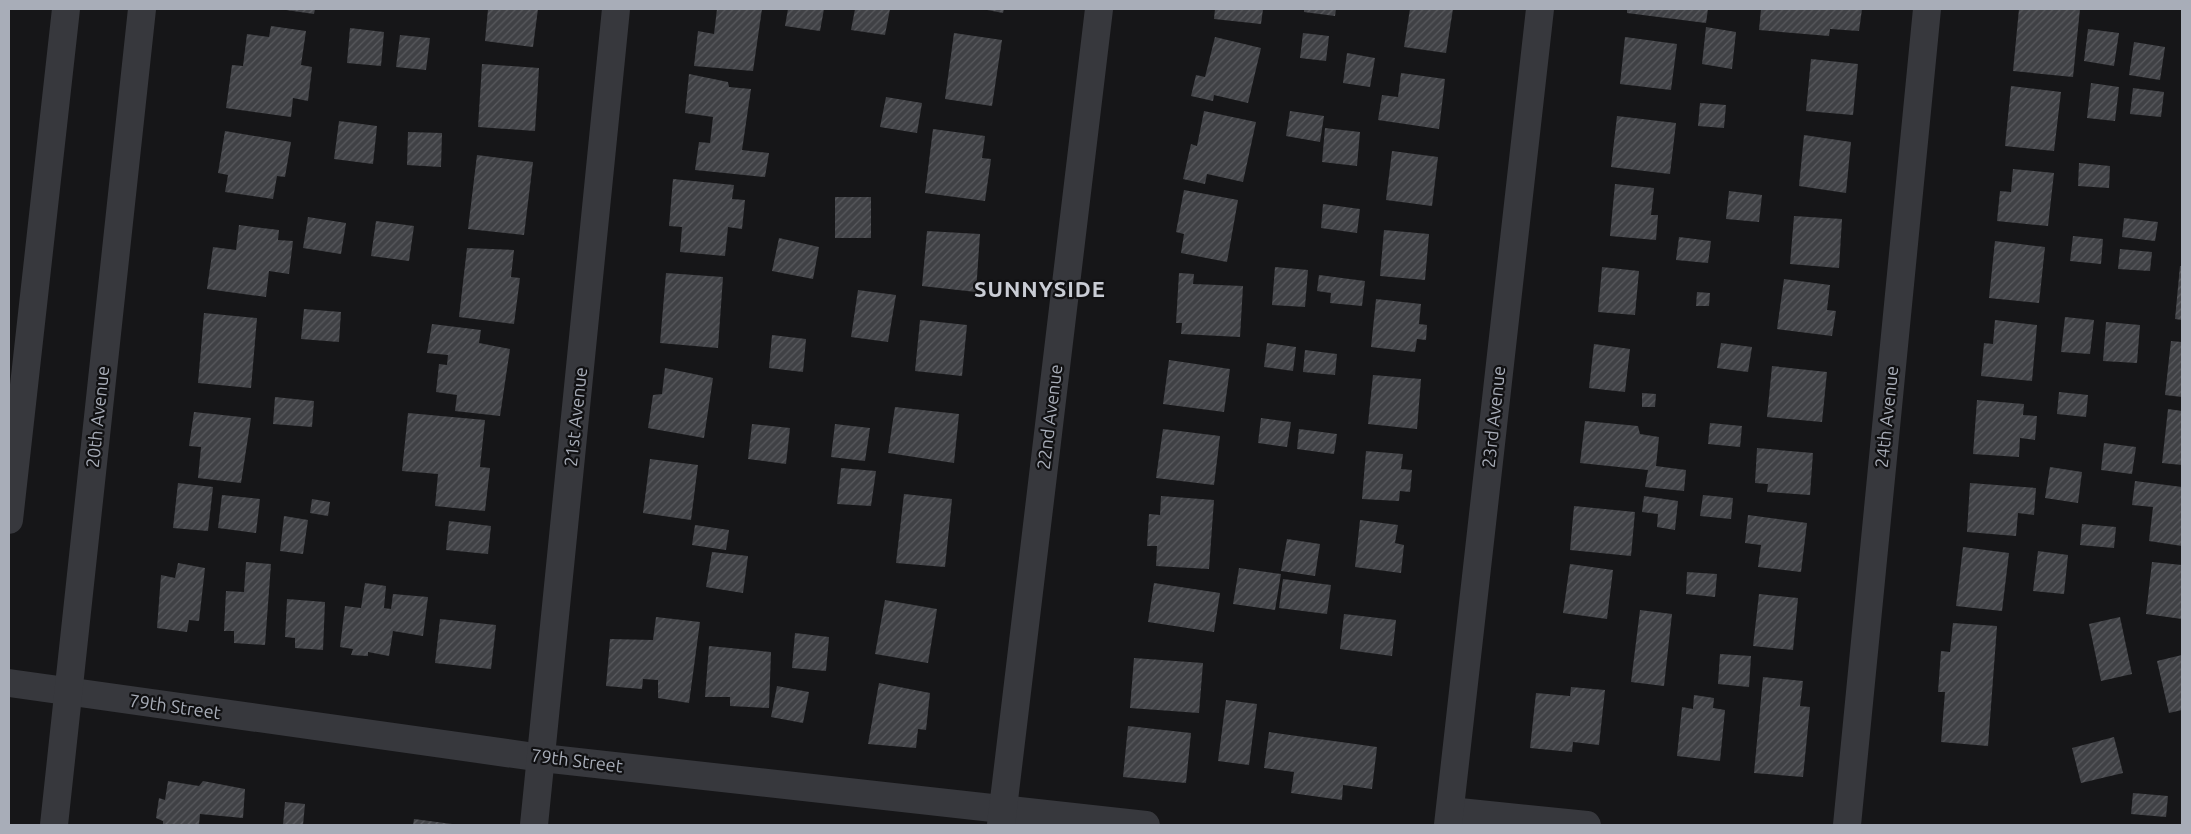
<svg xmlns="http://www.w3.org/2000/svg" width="2191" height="834" font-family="Ubuntu,sans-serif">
<defs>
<pattern id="building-hatch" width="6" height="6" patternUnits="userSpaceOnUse" patternTransform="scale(1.25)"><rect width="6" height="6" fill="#404145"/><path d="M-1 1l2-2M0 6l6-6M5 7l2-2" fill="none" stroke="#595a5e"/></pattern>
</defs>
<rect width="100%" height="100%" fill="#161618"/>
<g fill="url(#building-hatch)">
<path d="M279,9H315L314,14Z"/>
<path d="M488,9H538L533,47L485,41Z"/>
<path d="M717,9H762L753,71L694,66L698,31L714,34Z"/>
<path d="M788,9H824L820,31L785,26Z"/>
<path d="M855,9H890L885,35L851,30Z"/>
<path d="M982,9H1004L1003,13Z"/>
<path d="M1215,9H1263L1261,24L1214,19Z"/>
<path d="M1304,9H1336L1335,16L1304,12Z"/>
<path d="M1410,9H1453L1446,53L1404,47Z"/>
<path d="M1627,9H1708L1706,23L1627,13Z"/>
<path d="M1761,9H1862L1859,31L1830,29L1829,36L1759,30Z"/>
<path d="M2019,9H2080L2073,77L2013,71Z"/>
<path d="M271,26L306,31L301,65L312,67L308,101L293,98L291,117L226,108L232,65L243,66L247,34L269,37Z"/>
<path d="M1706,27L1736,32L1732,69L1702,64Z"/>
<path d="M350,28L384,32L381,66L347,63Z"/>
<path d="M2088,29L2119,33L2114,66L2084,61Z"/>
<path d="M954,33L1002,40L992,106L945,99Z"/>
<path d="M1303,33L1329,36L1326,61L1300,58Z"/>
<path d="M400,35L430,38L426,70L396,67Z"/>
<path d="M1215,37L1261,48L1248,103L1214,95L1213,101L1191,96L1196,75L1205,77Z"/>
<path d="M1625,37L1677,44L1671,90L1620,84Z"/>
<path d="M2134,42L2165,47L2160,80L2129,75Z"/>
<path d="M1347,53L1375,58L1370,87L1343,83Z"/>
<path d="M1811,59L1858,64L1853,115L1806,111Z"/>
<path d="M482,64L539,68L535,131L478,127Z"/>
<path d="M1401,73L1445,79L1439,129L1378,120L1382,95L1398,97Z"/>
<path d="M689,74L728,82L729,87L751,89L742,150L769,153L765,177L695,170L699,142L710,143L713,117L685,113Z"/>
<path d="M2091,83L2119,87L2115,121L2087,118Z"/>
<path d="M2011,86L2061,92L2054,151L2005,146Z"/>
<path d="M2133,88L2164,92L2161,117L2130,114Z"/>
<path d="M886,97L922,103L917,133L880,127Z"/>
<path d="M1700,103L1726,105L1724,128L1698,126Z"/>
<path d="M1204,111L1256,122L1243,182L1207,174L1205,184L1183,179L1191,144L1197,146Z"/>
<path d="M1290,111L1324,116L1320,142L1286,136Z"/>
<path d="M1617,116L1676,123L1670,174L1611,167Z"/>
<path d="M339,121L377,126L373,164L334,159Z"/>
<path d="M1325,128L1360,132L1357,166L1322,162Z"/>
<path d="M933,129L985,136L982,158L991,159L985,201L925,193Z"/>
<path d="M225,131L291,142L285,177L277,176L273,199L225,192L228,175L218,173Z"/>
<path d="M408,132L442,133L441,167L407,165Z"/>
<path d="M1804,135L1851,142L1846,193L1799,186Z"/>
<path d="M1392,151L1438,157L1432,206L1386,200Z"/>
<path d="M477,155L533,162L524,235L468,229Z"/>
<path d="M2079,163L2110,166L2109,188L2078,186Z"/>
<path d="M2013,169L2054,173L2048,226L1997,221L2000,191L2011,192Z"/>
<path d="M673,179L734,185L732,199L745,200L742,229L728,227L725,256L680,252L682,227L669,226Z"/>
<path d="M1615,184L1654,188L1651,215H1658L1656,240L1610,236Z"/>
<path d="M1184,190L1238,200L1227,262L1181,253L1184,234L1176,232Z"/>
<path d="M1729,191L1762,195L1759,222L1726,219Z"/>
<rect x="835" y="197" width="36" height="41"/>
<path d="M1323,204L1360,209L1357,233L1321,228Z"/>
<path d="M1794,216L1842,219L1839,268L1790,264Z"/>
<path d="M308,217L346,223L341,254L303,248Z"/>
<path d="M2124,218L2158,222L2155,241L2122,237Z"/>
<path d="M376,221L414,226L409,261L371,256Z"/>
<path d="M239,225L279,230L278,240L293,241L289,274L269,271L266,297L207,289L213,247L236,250Z"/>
<path d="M1384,230L1429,234L1425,280L1380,276Z"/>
<path d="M927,231L980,234L976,292L922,286Z"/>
<path d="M2073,236L2103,239L2101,264L2070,261Z"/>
<path d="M1679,237L1711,241L1708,263L1676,260Z"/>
<path d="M779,238L819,247L813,279L772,271Z"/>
<path d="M1995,241L2045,247L2039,303L1989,298Z"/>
<path d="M467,248L514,250L511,277L520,278L514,324L459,317Z"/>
<path d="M2120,249L2152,252L2150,271L2118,269Z"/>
<path d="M2180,266H2182V320L2175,319Z"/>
<path d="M1275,267L1308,270L1305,307L1272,305Z"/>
<path d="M1602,267L1639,271L1635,315L1598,312Z"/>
<path d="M666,273L723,277L718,348L660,343Z"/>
<path d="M1179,273L1194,274L1193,284L1243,286L1240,337L1181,334L1182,323H1176Z"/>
<path d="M1319,275L1365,281L1362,306L1330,303L1331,293L1317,291Z"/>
<path d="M1784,279L1830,285L1827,310L1836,311L1832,336L1777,329Z"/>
<path d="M858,290L896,295L888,342L851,337Z"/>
<path d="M1697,292L1710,293L1709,306H1696Z"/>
<path d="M1376,299L1421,304L1419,324L1427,325L1426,340L1417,339L1415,352L1371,347Z"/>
<path d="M304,309L341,312L339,342L301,339Z"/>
<path d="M204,313L257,318L251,388L198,383Z"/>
<path d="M2065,317L2094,320L2090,354L2061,352Z"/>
<path d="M920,320L967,325L962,376L915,371Z"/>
<path d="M1995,320L2037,325L2032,381L1981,376L1984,343L1993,344Z"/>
<path d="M2106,322L2140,325L2137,363L2103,361Z"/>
<path d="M432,324L481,330L479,343L510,349L500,416L455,411L457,395L436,392L439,364L447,365L448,355L427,353Z"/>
<path d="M772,335L806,339L803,372L769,368Z"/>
<path d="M2171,341L2182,342V397L2165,395Z"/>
<path d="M1267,343L1296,347L1293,371L1264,367Z"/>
<path d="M1721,343L1752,347L1748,372L1717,368Z"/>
<path d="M1594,344L1630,349L1625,392L1589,388Z"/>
<path d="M1305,350L1337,354L1335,375L1303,372Z"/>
<path d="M1169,360L1230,369L1224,412L1163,404Z"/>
<path d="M1772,366L1827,372L1822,422L1767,417Z"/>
<path d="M665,368L713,378L704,438L648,428L653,395L662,394Z"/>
<path d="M1373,375L1421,379L1417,429L1368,424Z"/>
<path d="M2059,392L2088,395L2086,417L2057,414Z"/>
<path d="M1642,393L1656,394L1655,407H1642Z"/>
<path d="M275,397L314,401L312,427L273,424Z"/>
<path d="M1977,400L2024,404L2023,415L2037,416L2035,440L2020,438L2019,457L1973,454Z"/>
<path d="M895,407L959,414L954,463L888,453Z"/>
<path d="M2168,409L2182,411V465L2162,463Z"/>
<path d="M194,412L251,418L241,483L198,478L201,447L189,446Z"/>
<path d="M408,413L485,420L480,467L490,468L485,511L435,506L438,474L402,471Z"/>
<path d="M1261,418L1291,422L1287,447L1258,443Z"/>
<path d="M1585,421L1638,426L1640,434L1659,437L1656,466L1686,470L1684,491L1645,487L1648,470L1580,463Z"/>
<path d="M1710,423L1742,426L1740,447L1708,444Z"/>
<path d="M752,424L790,428L786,464L748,459Z"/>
<path d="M835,424L870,428L865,461L831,457Z"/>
<path d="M1163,429L1220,436L1214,485L1156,478Z"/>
<path d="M1299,429L1337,434L1334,454L1297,449Z"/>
<path d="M2104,443L2136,447L2132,474L2101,470Z"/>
<path d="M1757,448L1813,453L1810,495L1767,492L1768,484L1755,483Z"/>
<path d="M1366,451L1403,454L1401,469L1412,470L1410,492L1400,491L1399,501L1362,499Z"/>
<path d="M650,459L698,465L691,520L643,513Z"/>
<path d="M2050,467L2082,472L2078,503L2045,498Z"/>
<path d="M841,468L876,471L871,506L837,504Z"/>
<path d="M2135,481L2182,487V546L2149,541L2153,507L2132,505Z"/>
<path d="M178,483L213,487L208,531L173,528Z"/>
<path d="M1970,483L2036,488L2034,515L2018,513L2016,536L1967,532Z"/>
<path d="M904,494L952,499L945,567L896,563Z"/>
<path d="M222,495L260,499L256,533L218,528Z"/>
<path d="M1703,495L1733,498L1731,519L1700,516Z"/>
<path d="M1161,496L1214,500L1209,569L1156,566L1157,546H1147L1149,514L1160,515Z"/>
<path d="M1644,496L1678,501L1675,530L1657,527L1658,514L1642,512Z"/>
<path d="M312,499L330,502L328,516L310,513Z"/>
<path d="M1574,506L1635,512L1631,556L1570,550Z"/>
<path d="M1748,515L1807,523L1801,572L1758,567L1761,545L1745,543Z"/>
<path d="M284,516L308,520L303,554L280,551Z"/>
<path d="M1360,520L1398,525L1395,543L1404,545L1401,573L1355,567Z"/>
<path d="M449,521L491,526L488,554L446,550Z"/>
<path d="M2082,524L2116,527L2114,548L2080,545Z"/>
<path d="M695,525L729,530L726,550L692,545Z"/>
<path d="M1287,539L1320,544L1315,576L1281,571Z"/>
<path d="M1963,547L2009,553L2002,611L1956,606Z"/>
<path d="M2038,551L2068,555L2064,594L2033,591Z"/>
<path d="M712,552L748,556L743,593L706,587Z"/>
<path d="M246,562L271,564L265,645L234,643V631H224L226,591L244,592Z"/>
<path d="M2152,562L2182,565V619L2146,614Z"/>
<path d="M178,563L205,568L199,621L189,620L187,632L157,628L161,575L175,578Z"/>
<path d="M1570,564L1613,570L1607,619L1563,613Z"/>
<path d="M1239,568L1281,574L1275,610L1233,604Z"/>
<path d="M1687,572L1717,574L1715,597L1686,594Z"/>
<path d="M1283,579L1331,585L1327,614L1279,608Z"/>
<path d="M365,583L386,586L384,608L391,609L393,594L428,597L423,636L393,631L389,656L368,652V656L351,655L353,649L340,647L345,606L361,608Z"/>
<path d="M1154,583L1220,593L1214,632L1148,622Z"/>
<path d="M1759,594L1798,598L1793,650L1753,646Z"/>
<path d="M287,599L325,602L323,650L295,648V638L285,637Z"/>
<path d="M885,600L937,609L928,663L875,654Z"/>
<path d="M1640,610L1672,614L1664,686L1631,682Z"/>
<path d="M1344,614L1396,620L1392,656L1340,649Z"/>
<path d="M656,617L700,622L689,703L658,698V680L643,679L642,689L606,686L610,639L653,640Z"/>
<path d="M2120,617L2132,674L2101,681L2089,624Z"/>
<path d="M440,619L496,625L491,669L435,663Z"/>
<path d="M1953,623L1997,626L1988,746L1941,742L1945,692H1938L1941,651L1950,652Z"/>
<path d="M795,633L829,637L826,671L792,668Z"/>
<path d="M709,646L771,652L769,708L730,706V697H705Z"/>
<path d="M1720,654L1751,656L1749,687L1718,684Z"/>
<path d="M2182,655V710L2169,713L2157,661Z"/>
<path d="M1134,658L1203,663L1199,713L1130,708Z"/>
<path d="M1763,677L1803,681L1800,706L1810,707L1803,777L1754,773Z"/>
<path d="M879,683L930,693L926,730L918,729L916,748L868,744Z"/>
<path d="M777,686L809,692L803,723L771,717Z"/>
<path d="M1571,687L1605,690L1599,745L1573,742L1572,752L1530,748L1536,693L1570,696Z"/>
<path d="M1694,695L1714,698L1713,708L1725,710L1720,761L1677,756L1682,707L1693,709Z"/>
<path d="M1226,700L1257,704L1249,765L1218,761Z"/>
<path d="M1128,726L1191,733L1186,783L1123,777Z"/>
<path d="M1269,732L1377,747L1372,789L1343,785L1342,800L1291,793L1294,772L1264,768Z"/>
<path d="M2114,737L2123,773L2081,783L2072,748Z"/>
<path d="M168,781L199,786L203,781L245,789L243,818L200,814L199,825H163V821L156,818L159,798L165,800Z"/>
<path d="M2133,793L2168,796L2166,817L2131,814Z"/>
<path d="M285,802L305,804L303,825H283Z"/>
<path d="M414,819L452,824V825H413Z"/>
</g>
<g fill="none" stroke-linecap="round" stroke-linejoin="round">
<g stroke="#37383d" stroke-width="28">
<path d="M9,520L66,9"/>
<path d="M9,683L542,758L1146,825"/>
<path d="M1450,811L1587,825"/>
<path d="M54,825L142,9"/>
<path d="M534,825L616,9"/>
<path d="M1448,825L1540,9"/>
<path d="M1847,825L1927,9"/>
</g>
<path stroke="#37383d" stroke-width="28" d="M1001,825L1099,9"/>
</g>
<g text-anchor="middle" stroke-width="4.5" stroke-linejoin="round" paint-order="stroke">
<g font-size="18" fill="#a8adb8" stroke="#111113">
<text transform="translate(98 417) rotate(-84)" y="6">20th Avenue</text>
<text transform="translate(576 417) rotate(-84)" y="6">21st Avenue</text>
<text transform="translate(1050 417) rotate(-83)" y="6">22nd Avenue</text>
<text transform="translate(1494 417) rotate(-84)" y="6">23rd Avenue</text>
<text transform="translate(1887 417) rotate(-84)" y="6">24th Avenue</text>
<text transform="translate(175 707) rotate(8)" y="6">79th Street</text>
<text transform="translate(577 761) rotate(7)" y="6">79th Street</text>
</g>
<g font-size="22" font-weight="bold" letter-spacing="1" fill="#c9ccd4" stroke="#111113">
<text x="1040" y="297">SUNNYSIDE</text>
</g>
</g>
<rect width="2191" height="834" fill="none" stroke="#a8adb8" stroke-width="20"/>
</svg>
